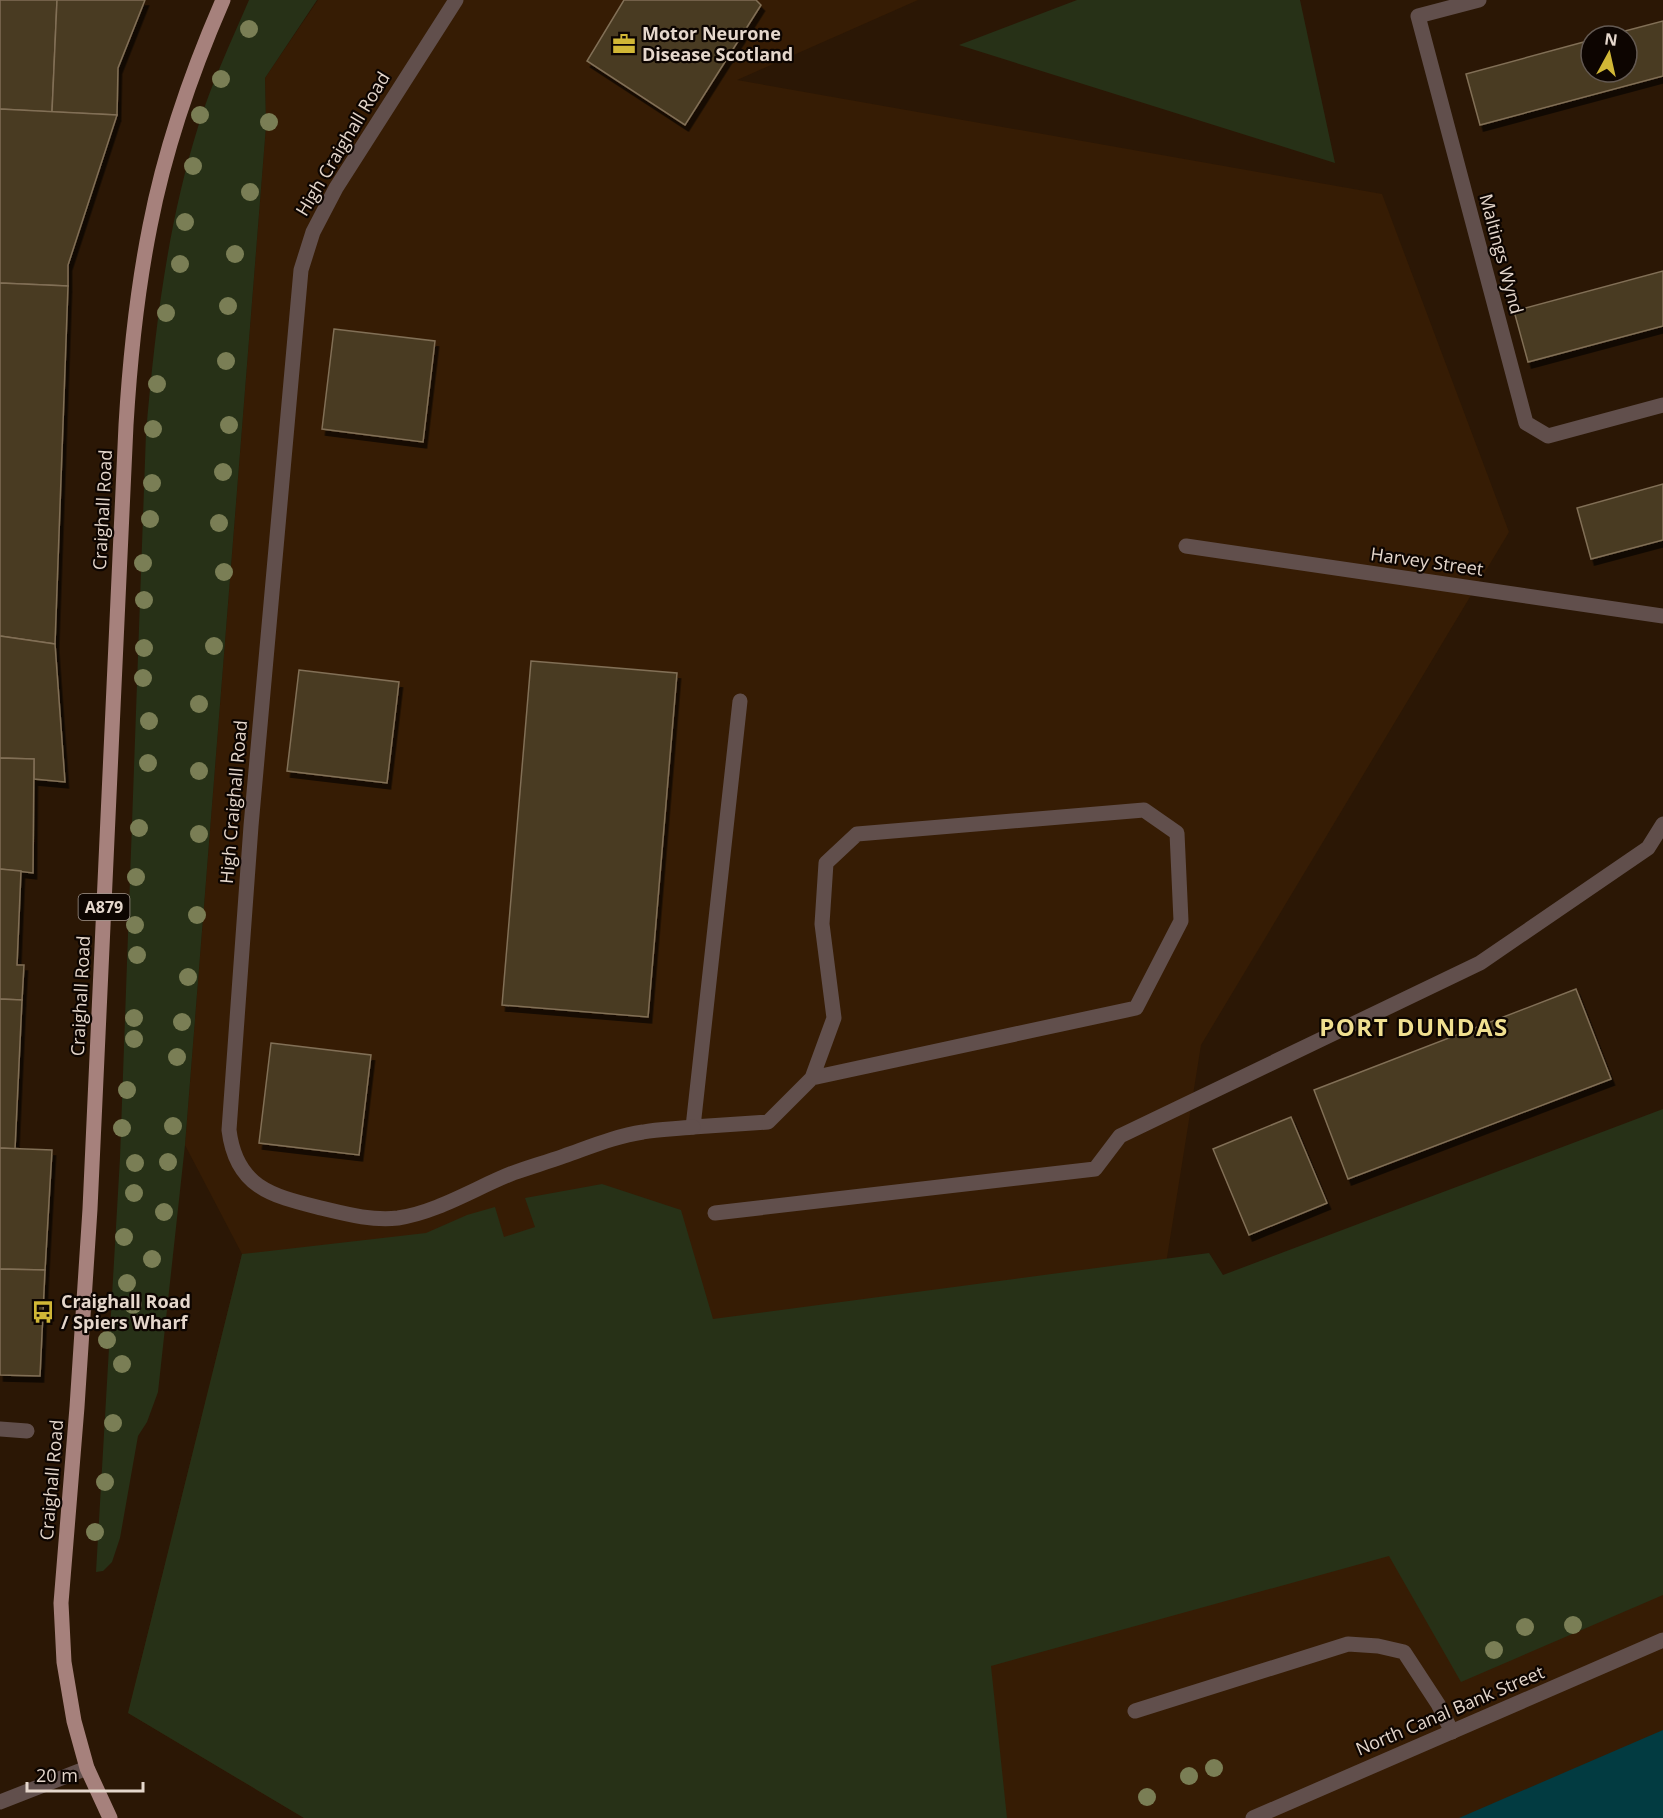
<svg xmlns="http://www.w3.org/2000/svg" width="1663" height="1818" font-family="'Open Sans',sans-serif">
<defs>
<filter id="shadow"><feDropShadow dx="3.5" dy="6" stdDeviation="0" flood-color="#0009"/></filter>
</defs>
<rect width="100%" height="100%" fill="#2b1705"/>
<path fill="#361c04" d="M318,0H918L737,80L1382,194L1509,532L1201,1045L1145,1395L1663,1210V1818H304L128,1713L242,1254L185,1145L266,126L265,78Z"/>
<g fill="#273117">
<path d="M249,0H317L265,78L266,126L185,1145L158,1392L147,1422L138,1436L120,1538L112,1562L103,1571L96,1572L120,1158L146,433C155,329 167,227 198,127C211,84 231,42 249,0Z"/>
<path d="M1077,0H1300L1335,163L959,45Z"/>
<path d="M1663,1109V1595L1461,1682L1389,1556L991,1666L1007,1818H304L128,1713L242,1254L426,1233L467,1215L495,1207L504,1237L535,1227L525,1198L602,1184L681,1210L713,1319L1209,1253L1223,1275Z"/>
</g>
<path fill="#023b41" d="M1663,1730V1818H1459Z"/>
<g fill="#4a3a22" stroke="#816f56" stroke-width="1.5" filter="url(#shadow)">
<path d="M0,0H57L52,112L0,109Z"/>
<path d="M57,0H145L118,68L117,115L52,112Z"/>
<path d="M624,0H756L761,5L685,125L587,61Z"/>
<path d="M1663,21V76L1480,125L1466,74L1591,40V72H1627V36H1606Z"/>
<path d="M0,109L117,115L68,265V286L0,283Z"/>
<path d="M1663,271V326L1528,362L1514,311Z"/>
<path d="M0,283L68,286L55,644L0,636Z"/>
<path d="M334,329L435,341L423,442L322,429Z"/>
<path d="M1663,484V540L1591,559L1577,508Z"/>
<path d="M0,636L55,644L65,782L34,779V759L0,758Z"/>
<path d="M531,661L677,673L648,1017L502,1005Z"/>
<path d="M299,670L399,682L387,783L287,771Z"/>
<path d="M0,758L34,759L33,873L0,869Z"/>
<path d="M0,869L21,871L17,965H24L22,1000L0,999Z"/>
<path d="M1576,989L1611,1079L1348,1179L1314,1090Z"/>
<path d="M0,999L22,1000L15,1149L0,1148Z"/>
<path d="M271,1043L371,1055L359,1155L259,1143Z"/>
<path d="M1291,1117L1327,1203L1249,1235L1213,1149Z"/>
<path d="M0,1148L52,1150L45,1270L0,1269Z"/>
<path d="M0,1269L45,1270L40,1376L0,1375Z"/>
</g>
<g fill="none" stroke-linecap="round" stroke-linejoin="round">
<g stroke="#614f4c" stroke-width="15">
<path d="M740,701L693,1127L768,1122L812,1078L834,1018L822,924L826,863L857,834L1144,810L1177,833L1181,921L1136,1008L812,1078"/>
<path d="M0,1429L27,1431"/>
<path d="M1135,1711L1348,1644L1378,1646L1404,1652L1438,1704L1452,1732"/>
</g>
<g stroke="#614f4c" stroke-width="15">
<path d="M456,0L336,188L313,232L301,270L251,826L229,1130C236,1188 273,1196 321,1208C346,1214 372,1221 398,1218C438,1212 475,1188 513,1173C530,1167 547,1162 564,1156C590,1147 616,1136 643,1132C659,1129 676,1129 693,1127"/>
<path d="M1479,0L1418,16L1526,423L1548,436L1663,405"/>
<path d="M1186,546L1663,616"/>
<path d="M715,1213L1095,1169L1120,1136L1480,963L1648,848L1663,824"/>
<path d="M0,1802L87,1768"/>
<path d="M1253,1818L1663,1640"/>
</g>
<path stroke="#a6817c" stroke-width="15" d="M110,1818L87,1768L74,1721L64,1662L61,1603L77,1407L90,1209L126,425C130,358 137,291 150,226C165,149 192,71 223,0"/>
</g>
<g fill="#7a7e55">
<circle cx="249" cy="29" r="9"/>
<circle cx="221" cy="79" r="9"/>
<circle cx="200" cy="115" r="9"/>
<circle cx="269" cy="122" r="9"/>
<circle cx="193" cy="166" r="9"/>
<circle cx="250" cy="192" r="9"/>
<circle cx="185" cy="222" r="9"/>
<circle cx="235" cy="254" r="9"/>
<circle cx="180" cy="264" r="9"/>
<circle cx="228" cy="306" r="9"/>
<circle cx="166" cy="313" r="9"/>
<circle cx="226" cy="361" r="9"/>
<circle cx="157" cy="384" r="9"/>
<circle cx="229" cy="425" r="9"/>
<circle cx="153" cy="429" r="9"/>
<circle cx="223" cy="472" r="9"/>
<circle cx="152" cy="483" r="9"/>
<circle cx="150" cy="519" r="9"/>
<circle cx="219" cy="523" r="9"/>
<circle cx="143" cy="563" r="9"/>
<circle cx="224" cy="572" r="9"/>
<circle cx="144" cy="600" r="9"/>
<circle cx="214" cy="646" r="9"/>
<circle cx="144" cy="648" r="9"/>
<circle cx="143" cy="678" r="9"/>
<circle cx="199" cy="704" r="9"/>
<circle cx="149" cy="721" r="9"/>
<circle cx="148" cy="763" r="9"/>
<circle cx="199" cy="771" r="9"/>
<circle cx="139" cy="828" r="9"/>
<circle cx="199" cy="834" r="9"/>
<circle cx="136" cy="877" r="9"/>
<circle cx="197" cy="915" r="9"/>
<circle cx="135" cy="925" r="9"/>
<circle cx="137" cy="955" r="9"/>
<circle cx="188" cy="977" r="9"/>
<circle cx="134" cy="1018" r="9"/>
<circle cx="182" cy="1022" r="9"/>
<circle cx="134" cy="1039" r="9"/>
<circle cx="177" cy="1057" r="9"/>
<circle cx="127" cy="1090" r="9"/>
<circle cx="173" cy="1126" r="9"/>
<circle cx="122" cy="1128" r="9"/>
<circle cx="168" cy="1162" r="9"/>
<circle cx="135" cy="1163" r="9"/>
<circle cx="134" cy="1193" r="9"/>
<circle cx="164" cy="1212" r="9"/>
<circle cx="124" cy="1237" r="9"/>
<circle cx="152" cy="1259" r="9"/>
<circle cx="127" cy="1283" r="9"/>
<circle cx="133" cy="1305" r="9"/>
<circle cx="107" cy="1340" r="9"/>
<circle cx="122" cy="1364" r="9"/>
<circle cx="113" cy="1423" r="9"/>
<circle cx="105" cy="1482" r="9"/>
<circle cx="95" cy="1532" r="9"/>
<circle cx="1573" cy="1625" r="9"/>
<circle cx="1525" cy="1627" r="9"/>
<circle cx="1494" cy="1650" r="9"/>
<circle cx="1214" cy="1768" r="9"/>
<circle cx="1189" cy="1776" r="9"/>
<circle cx="1147" cy="1797" r="9"/>
</g>
<defs>
<g id="office-bare" transform="scale(1.8)"><path d="M-6-3h4V-5.5h4V-3h4V5H-6ZM-1-4.5V-3h2v-1.5ZM-6 0V1H6V0Z" fill="#d1b736" stroke="#0d0501" stroke-width="2.5" paint-order="stroke"/></g>
<g id="bus-bare" transform="scale(1.8)"><path d="M-5-6H5V4H4V6H2V4H-2V6H-4V4H-5ZM-3.5-4V0h7V-4ZM-3.5 1.2v1.5H-2V1.2ZM2 1.2v1.5H3.5V1.2Z" fill="#d1b736" stroke="#0d0501" stroke-width="2.5" paint-order="stroke"/></g>
</defs>
<g fill-rule="evenodd">
<use href="#office-bare" x="624" y="44"/>
<use href="#bus-bare" x="43" y="1312"/>
</g>
<g text-anchor="middle" stroke-width="4.5" stroke-linejoin="round" paint-order="stroke">
<rect fill="#0d0501" stroke="#a4988f" stroke-width="1.5" x="78.5" y="894" width="51" height="26" rx="4.5"/>
<g font-size="16" font-weight="bold" fill="#e5d7cc">
<text x="104" y="913">A879</text>
</g>
<g font-size="18" font-weight="bold" fill="#e5d7cc" stroke="#0d0501" text-anchor="start">
<text x="642" y="40">Motor Neurone<tspan x="642" dy="21">Disease Scotland</tspan></text>
<text x="61" y="1308">Craighall Road<tspan x="61" dy="21">/ Spiers Wharf</tspan></text>
</g>
<g font-size="18" fill="#e5d7cc" stroke="#0d0501">
<text transform="translate(343 144) rotate(-59)" y="6">High Craighall Road</text>
<text transform="translate(1501 254) rotate(75)" y="6">Maltings Wynd</text>
<text transform="translate(103 510) rotate(-87)" y="6">Craighall Road</text>
<text transform="translate(1427 562) rotate(8)" y="6">Harvey Street</text>
<text transform="translate(234 802) rotate(-85)" y="6">High Craighall Road</text>
<text transform="translate(81 996) rotate(-87)" y="6">Craighall Road</text>
<text transform="translate(52 1480) rotate(-85)" y="6">Craighall Road</text>
<text transform="translate(1450 1711) rotate(-23)" y="6">North Canal Bank Street</text>
</g>
<g font-size="24" font-weight="bold" letter-spacing="1.5" fill="#f0df90" stroke="#0d0501">
<text x="1414" y="1036">PORT DUNDAS</text>
</g>
</g>
<g transform="translate(1609 54) rotate(8)"><circle r="28" fill="#0d0501" stroke="#635952" stroke-width="1.5"/>
<path d="M0-4.5L10 22L0 15L-10 22Z" fill="#d1b736"/>
<text y="-9" font-size="16" font-weight="bold" text-anchor="middle" fill="#e5d7cc">N</text>
</g>
<path d="M27 1782v9h116v-9" fill="none" stroke="#e5d7cc" stroke-width="3"/>
<text x="36" y="1782" font-size="18" fill="#e5d7cc" stroke="#0d0501" stroke-width="4.5" paint-order="stroke">20 m</text>
</svg>
